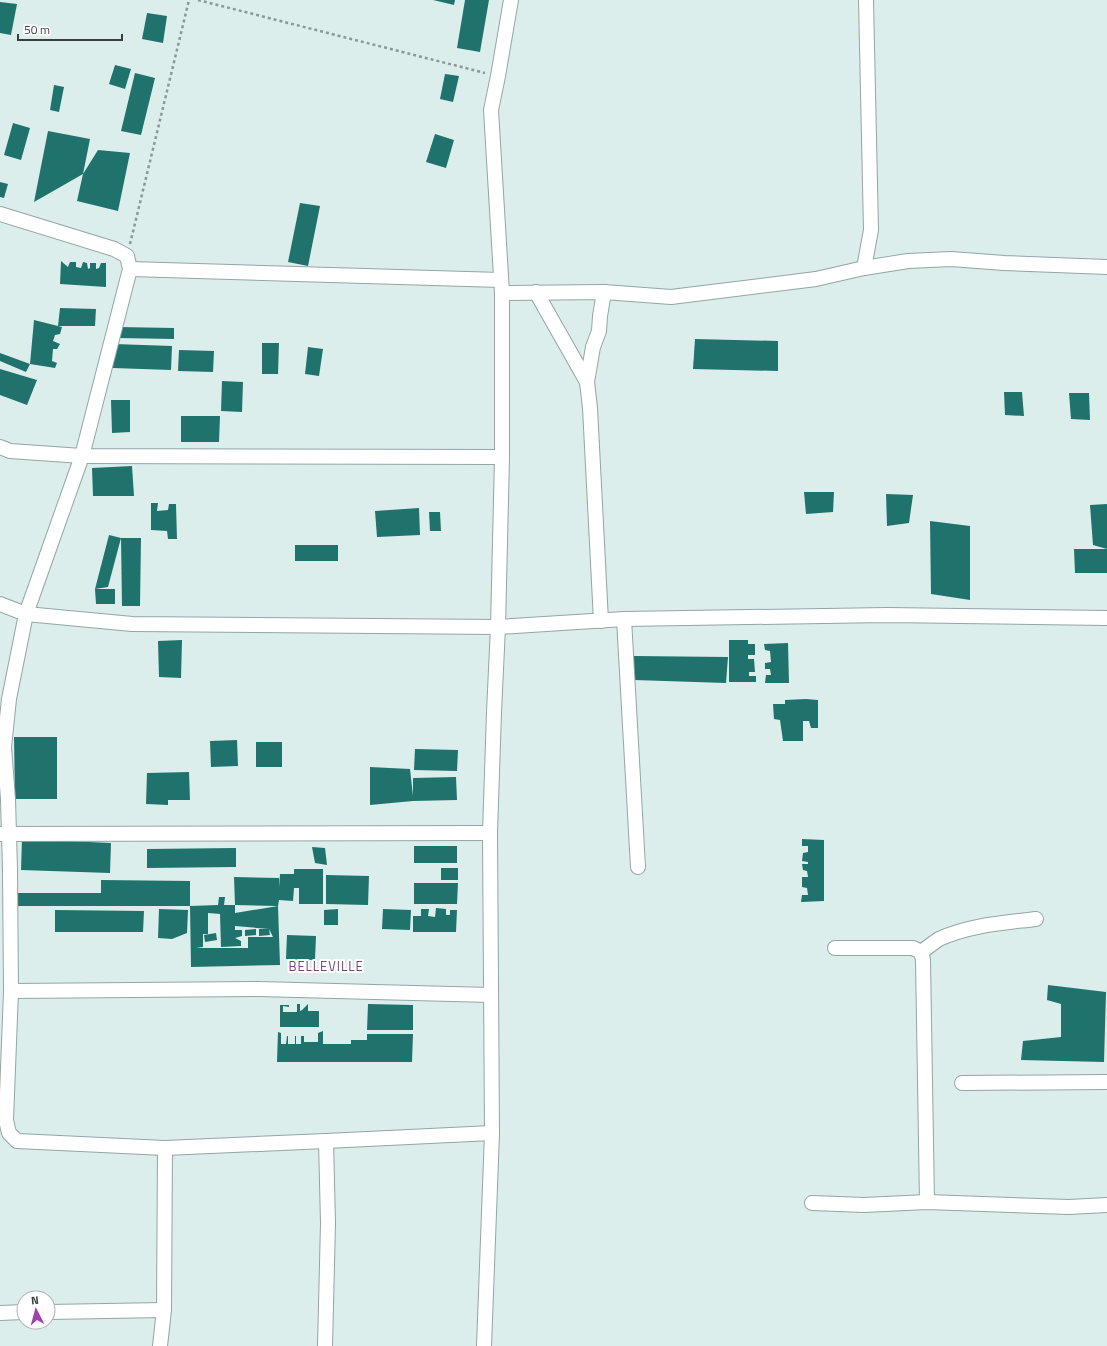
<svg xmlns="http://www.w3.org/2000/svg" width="1107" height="1346" font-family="'Titillium Web',sans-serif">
<rect width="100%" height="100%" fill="#dbeeec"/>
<g fill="#20726d" fill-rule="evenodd">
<path d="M433,0H455L454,5Z"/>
<path d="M465,0H489L480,52L457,48Z"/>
<path d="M0,2L17,4L11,35L0,33Z"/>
<path d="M147,13L167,16L163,43L142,39Z"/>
<path d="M115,65L131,69L125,89L109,84Z"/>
<path d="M135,73L155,78L141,135L121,131Z"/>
<path d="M445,74L459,76L453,102L440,99Z"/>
<path d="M54,85L64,87L59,112L50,110Z"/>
<path d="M13,123L30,128L21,160L4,155Z"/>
<path d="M48,131L90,139L83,174L98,150L130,153L118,211L77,201L83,174L34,202Z"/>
<path d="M435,134L454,140L446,168L426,162Z"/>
<path d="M0,182L8,184L4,198L0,197Z"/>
<path d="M300,203L320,206L308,266L288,262Z"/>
<path d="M61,261L68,267L70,262H76V267L81,268L83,262L87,263L88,269L90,268V263H96V269L99,268L101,263H106V287L60,284Z"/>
<path d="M60,308L96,309L95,326H58Z"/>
<path d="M34,320L62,327L60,334L55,335L53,341L60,344L57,349H53L52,361L57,363L55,368L30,364Z"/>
<path d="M118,327L174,328V339L118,338Z"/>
<path d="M695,339L778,341V371L693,369Z"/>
<path d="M262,343H279L278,374H262Z"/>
<path d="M114,344L172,346L171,370L113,368Z"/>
<path d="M308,347L323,349L319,376L305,374Z"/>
<path d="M179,350L214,351L213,372L178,371Z"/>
<path d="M0,353L30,364L26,372L0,361Z"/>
<path d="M0,369L37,380L27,405L0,395Z"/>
<path d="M222,381L243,382L242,412L221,411Z"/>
<path d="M1004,392H1022L1024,416L1005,415Z"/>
<path d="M1069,393H1089L1090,420L1071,419Z"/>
<path d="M111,400H130V432L112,433Z"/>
<path d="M181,416H220L219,442H181Z"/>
<path d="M132,466L134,496H93L92,468Z"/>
<path d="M804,492H834L833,512L806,514Z"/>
<path d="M886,494L913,495L909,523L887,526Z"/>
<path d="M151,503H158L157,511L168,510L169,504H176L177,539H168L167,531L151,530Z"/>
<path d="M1107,504V549L1093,545L1090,505Z"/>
<path d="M419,508L420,535L377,537L375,511Z"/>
<path d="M429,512H440L441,531H430Z"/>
<path d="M930,521L970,526V600L931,594Z"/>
<path d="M109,535L121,538L108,587L95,589Z"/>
<path d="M121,538H141L140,606H122Z"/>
<rect x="295" y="545" width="43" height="16"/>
<path d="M1074,549H1107V573H1075Z"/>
<path d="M95,589H115V604H96Z"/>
<path d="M182,640L181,678L159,677L158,641Z"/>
<path d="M729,640H748V644H755V655H748V659H754L755,672H749V676H756V682H729Z"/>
<path d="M788,643L789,683H765L766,675H771L770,669H765V663L771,662L770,651L765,650L764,644Z"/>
<path d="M634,656L728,657L726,683L634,680Z"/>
<path d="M806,699L818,700V728H811L809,721H803V741H783L780,720L774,719L773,704H785V700Z"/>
<path d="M14,737H57V799H15Z"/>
<path d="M237,740L238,766L211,767L210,741Z"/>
<rect x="256" y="742" width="26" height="25"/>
<path d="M415,749L458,750L457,771L414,770Z"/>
<path d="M370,767L410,769L413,796V778L456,777L457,800L413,801L370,805Z"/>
<path d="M189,772L190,800H168V805L146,804L147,773Z"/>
<path d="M22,839L111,843L110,873L21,870Z"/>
<path d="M802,839L824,840V901L801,902L802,895H808L807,888L802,887V877H808L807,871L803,870L802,864H808V862L802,861L803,853L808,852V846H802Z"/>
<rect x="414" y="846" width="43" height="17"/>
<path d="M312,847L325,848L327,865L315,863Z"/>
<path d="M236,848V867L147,868V849Z"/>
<rect x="441" y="868" width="17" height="12"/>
<path d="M294,869H323V904H299V888H294L293,901L279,900L278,906L235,905L234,877L279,878V887L280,874H294Z"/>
<path d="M326,875L369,876L368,905L326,904Z"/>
<path d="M101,880L190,881V906L218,905L219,897H225L224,905H235V913L278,906L280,965L191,967L190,906H16V893H101ZM208,913L220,914L221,947L241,946V941L235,938L242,936V930H235V926L269,929H259V936L270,935L269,929L273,937H248V948H196L203,947V934H208Z"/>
<path d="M414,883H458L457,904H414Z"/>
<path d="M436,908L446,909V915H450V910H457L456,932H413V916H421V909H429L428,916L435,917Z"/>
<path d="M159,909L188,910L187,933L172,939L158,938Z"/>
<path d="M338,909V925H324V910Z"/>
<path d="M383,909L411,910L410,930L382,929Z"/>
<path d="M55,910L144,911L143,932H55Z"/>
<path d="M256,929V935L245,936V930Z"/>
<path d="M216,933L217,940L205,942L204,935Z"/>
<path d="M287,935L316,936L315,960L286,959Z"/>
<path d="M1048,985L1106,992L1104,1062L1021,1060L1023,1041L1061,1037V1004L1047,1000Z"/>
<path d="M297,1004H300V1011L302,1010L308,1004V1011H319V1027H280V1005H289V1007L283,1006V1012H297Z"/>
<path d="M368,1004L413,1005V1030H367Z"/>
<path d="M323,1031V1044H351V1040H367V1034H413L412,1062H277L278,1032L281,1033V1044H286L287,1036H288V1044H295V1036H296V1044H301V1036H304V1042H318V1033Z"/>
</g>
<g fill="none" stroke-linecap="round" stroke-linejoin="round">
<g stroke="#93a5a4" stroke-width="16">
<g id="street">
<path d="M0,214L114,249L127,256L130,269L82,456L26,614L9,699L4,747L8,799L10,870L11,991L6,1120L9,1133L17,1141L165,1148L326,1141"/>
<path d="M864,268L871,230L866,0"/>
<path d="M130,269L501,280"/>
<path d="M536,292L587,382L590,408L601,621"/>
<path d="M502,293L604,292L671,297L816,279L864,268L908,261L951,259L1004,263L1107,267"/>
<path d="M587,382L593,347L599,331L600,316L604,292"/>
<path d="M0,447L10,451L82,456L502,457"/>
<path d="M0,604L26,614L132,624L498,627L624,619L887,615L1107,618"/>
<path d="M624,619L638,867"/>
<path d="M0,834L490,833"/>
<path d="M835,948H913L921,952L923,960L927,1202"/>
<path d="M921,952C927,948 933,943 939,939C969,925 1003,923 1036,919"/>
<path d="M11,991L258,989L491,995"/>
<path d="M962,1083L1107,1082"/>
<path d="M812,1203L864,1205L927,1202L1069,1207L1107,1205"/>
<path d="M48,1312L164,1310"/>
<path d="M0,1313L24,1312"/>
<path d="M160,1346L164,1310L165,1148"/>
<path d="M325,1346L328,1223L326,1141L492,1133"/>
<path d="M484,1346L492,1133L490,833L494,712L498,627L502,457V293L491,110L498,76L511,0"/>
</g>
</g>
<g stroke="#8b9897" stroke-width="2.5" stroke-dasharray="3 3" stroke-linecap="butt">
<path d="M198,0L485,73"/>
<path d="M130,244L189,0"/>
</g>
<use href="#street" stroke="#fff" stroke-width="14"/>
</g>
<g text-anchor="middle" stroke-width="4" stroke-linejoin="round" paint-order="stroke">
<g font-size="13" letter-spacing="1" fill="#724379" stroke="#fff">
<text x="326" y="971">BELLEVILLE</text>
</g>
</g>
<g transform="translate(36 1310) rotate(354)"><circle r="19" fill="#ffffff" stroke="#afb2b2"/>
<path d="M0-3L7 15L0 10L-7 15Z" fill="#9e42ad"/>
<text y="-6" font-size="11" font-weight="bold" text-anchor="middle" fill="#373e3e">N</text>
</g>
<path d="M18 34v6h104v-6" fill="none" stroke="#373e3e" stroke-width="2"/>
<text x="24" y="34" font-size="12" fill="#373e3e" stroke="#ffffff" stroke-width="3" paint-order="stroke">50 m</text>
</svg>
